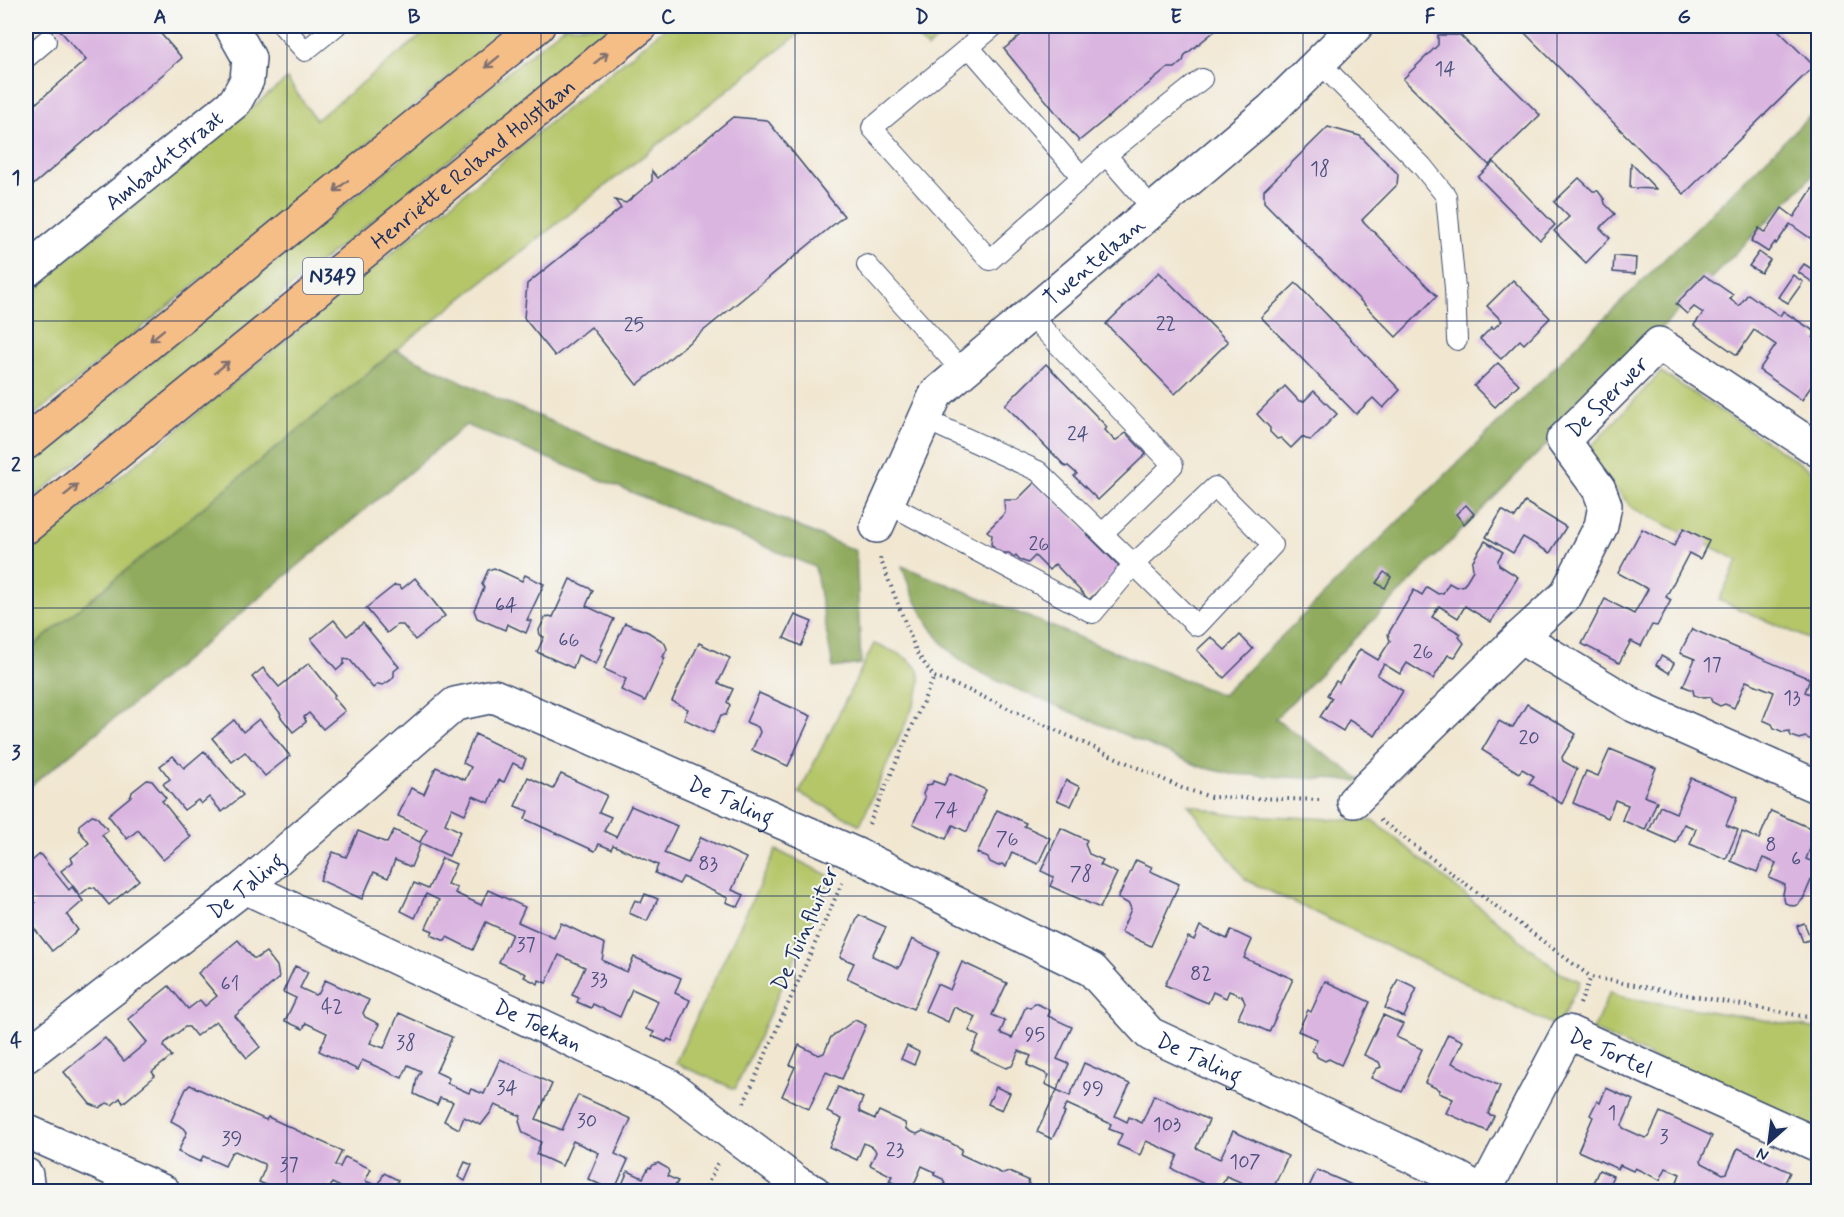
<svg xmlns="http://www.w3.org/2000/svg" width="1844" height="1217" font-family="Mynerve,sans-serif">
<rect width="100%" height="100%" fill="#f6f6f2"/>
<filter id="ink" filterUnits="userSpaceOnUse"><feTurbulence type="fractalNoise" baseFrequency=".0167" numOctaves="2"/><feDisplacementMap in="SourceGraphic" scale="12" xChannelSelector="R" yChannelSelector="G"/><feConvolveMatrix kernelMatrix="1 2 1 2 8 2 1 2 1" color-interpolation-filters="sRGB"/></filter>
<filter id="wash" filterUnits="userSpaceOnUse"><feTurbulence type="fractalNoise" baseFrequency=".008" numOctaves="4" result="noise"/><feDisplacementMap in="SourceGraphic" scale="24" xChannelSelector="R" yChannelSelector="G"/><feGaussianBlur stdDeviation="1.35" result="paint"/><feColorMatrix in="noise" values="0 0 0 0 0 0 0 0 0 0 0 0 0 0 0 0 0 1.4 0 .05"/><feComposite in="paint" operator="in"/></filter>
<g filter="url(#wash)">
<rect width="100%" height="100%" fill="#f1e7d1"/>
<g fill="#b5c669" stroke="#687a64" stroke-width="1.5">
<path d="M433,26H495V40L26,422V293L287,79L316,120Z"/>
<path d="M565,26H619L304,275L247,326L26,504V464Z"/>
<path d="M667,26H809L396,350L26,652V553L144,457Z"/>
<path d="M906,26H954L927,48Z"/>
<path d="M1661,372L1818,475V643L1719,600L1738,560L1632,508L1586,452Z"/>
<path d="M874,644C891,650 923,660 920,683C920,689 916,696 915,702L860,825L799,793Z"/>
<path d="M1188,804L1225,814L1374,821L1562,974L1580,981L1558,1027L1246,880Z"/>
<path d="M776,850L832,877L735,1089L675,1063Z"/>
<path d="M1610,992L1622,997L1818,1029V1135L1593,1030Z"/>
</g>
<g fill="#90ab5d" stroke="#566d5e" stroke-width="1.5">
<path d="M1818,108V170L1275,719L1363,781L1231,774L1201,767L993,679C983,673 970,668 961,660C933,640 912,598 902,566L1222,695Z"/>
<path d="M396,350L498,399L856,551L861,664L833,668L815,567L466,425L147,692L26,790V652Z"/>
</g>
<g id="blocks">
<g fill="#dab5e0">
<path d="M56,26H154L182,58L26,191V112L86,60Z"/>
<path d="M1032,26H1221L1185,55L1183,61L1175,68H1168L1079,141L1004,49Z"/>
<path d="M1518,26H1774L1814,66L1684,194Z"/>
<path d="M1438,35H1460L1540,115L1489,165L1403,79L1438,45Z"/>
<path d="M733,117L767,120L844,216L637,385L591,327L555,356L524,318L527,284L621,208L615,200L626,203L652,181V171L658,178Z"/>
<path d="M1328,127L1360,136L1398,174L1397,185L1362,220L1437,296L1396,337L1264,202V190Z"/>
<path d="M1494,162L1555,225L1540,240L1478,177Z"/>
<path d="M1631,163L1656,189L1630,188Z"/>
<path d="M1579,178L1593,191H1598L1604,199L1605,204L1615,214L1600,228L1610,238L1586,263L1554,231L1569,217L1554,202Z"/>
<path d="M1818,180V238L1813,235L1810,238L1790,224L1776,244L1775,242L1768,252L1751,241L1759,228L1765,233L1782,208L1794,217Z"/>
<path d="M1759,252L1770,260L1761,273L1749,266Z"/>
<path d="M1614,256L1636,258L1635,274L1613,272Z"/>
<path d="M1804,264L1818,273V286L1798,272Z"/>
<path d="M1159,272L1228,342L1175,394L1106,324Z"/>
<path d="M1704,275L1733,295L1730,299L1739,306L1748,294L1780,316L1783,311L1817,333L1813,337L1818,341V376L1802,400L1759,370L1776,345L1754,330L1737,355L1694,325L1703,313L1694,307L1687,314L1676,304Z"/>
<path d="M1793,275L1803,282L1788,303L1778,297Z"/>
<path d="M1513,280L1550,318L1524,344L1520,340L1501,359L1480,339L1492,327L1493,329L1502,321L1487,306Z"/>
<path d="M1296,283L1400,390L1383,408L1373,398L1356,414L1261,317Z"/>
<path d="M1498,363L1519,384L1495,407L1474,386Z"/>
<path d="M1046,364L1107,427L1105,430L1115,441L1126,433L1146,454L1098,500L1074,476L1077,474L1068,466L1066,467L1005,405Z"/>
<path d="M1285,386L1299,401H1304L1314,391L1337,414L1311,440L1306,439L1302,437L1291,448L1281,438L1277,439L1270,432V428L1257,414Z"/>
<path d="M1035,482L1087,531L1086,533L1121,568L1089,600L1055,564L1049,570L1035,556L1028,563L1020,560L1016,555L1014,557L1009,553H1001L994,548L991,544L992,535L987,531L1005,513L1004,500H1017Z"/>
<path d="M1525,502L1566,527L1550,553L1523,537L1513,553L1486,537L1502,510L1515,518Z"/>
<path d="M1466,505L1474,514L1464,524L1456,514Z"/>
<path d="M1684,528L1709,541L1700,559L1689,553L1666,597L1671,600L1657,626L1652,625L1641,646L1631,641L1619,663L1582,644L1605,599L1634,614L1648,589L1618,573L1642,529L1674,546Z"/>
<path d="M1485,541L1503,552L1498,560L1499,565L1518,577L1491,622L1465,606L1458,618L1439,606L1432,617L1461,634L1459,637L1464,643L1455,657L1448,655L1433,679L1407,663L1400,674L1384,664L1377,675L1403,691L1375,736L1349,720L1343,731L1320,717L1332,698L1327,695L1336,681L1339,683L1360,649L1378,660L1390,641L1388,634L1414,590L1422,595L1427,587L1438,594L1443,593L1449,583L1456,587L1464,585L1473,570L1472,562Z"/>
<path d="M494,568L522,581L525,575L544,584L527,620L531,621L526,633L507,624L505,630L477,618L474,610L484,588L482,584L488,570Z"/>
<path d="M1384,572L1391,577L1385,588L1376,583Z"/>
<path d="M415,578L445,616L415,640L403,625H397L387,633L366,608L395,585L400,586L402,589Z"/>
<path d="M570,579L593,590L586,606L614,619L600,649H603L596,664L578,655L573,668L537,652L544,637L540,635L539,630L545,618L549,616L553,617Z"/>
<path d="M795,615L812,622L801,646L784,638Z"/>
<path d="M334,620L347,636L363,623L399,667L394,671V676L391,680L383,685L378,684L373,688L350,660L344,659V664L337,670L311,639Z"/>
<path d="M625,623L648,632L664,642L666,646L667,649L663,657L665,658L645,701L621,690L626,679L604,669Z"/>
<path d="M1692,629L1810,679L1805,692L1818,697V731L1814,741L1805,737L1800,739L1791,736L1789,731L1783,732L1774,728L1772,724L1763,720L1774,692L1746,681L1734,708L1725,704L1720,706L1712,702L1710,697L1703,698L1694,695L1693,690L1683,686L1695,659L1680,653Z"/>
<path d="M1240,635L1253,649L1224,678L1197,650L1211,637L1225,650Z"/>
<path d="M699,643L730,658L718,683L733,689L727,702L730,705L726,715H721L713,733L684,719L688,709L672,701Z"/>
<path d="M1661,656L1674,663L1669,673L1656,665Z"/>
<path d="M309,663L335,695L333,697L345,711L323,729L309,713L304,717L306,722L293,732L280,716L281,714L252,677L263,668L279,687Z"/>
<path d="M759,693L811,716L788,766L752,750L760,732L758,727L746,722Z"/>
<path d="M1527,704L1576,734L1562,757L1563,761L1577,769L1562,804L1529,783L1534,776L1522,769L1519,773L1482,750L1499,721L1510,727H1513Z"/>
<path d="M259,719L290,756L265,776L245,752L232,762L212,738L234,720L243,732Z"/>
<path d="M475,734L526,759L522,768L513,763L504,782L499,780L489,803L473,796L465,814L452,808L445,824L460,831L449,856L421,843L411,867L395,860L388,878L374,872L362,899L320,880L333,852L346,857L358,831L387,843L394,830L420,842L427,829L398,816L411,788L424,794L436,767L465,780L471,767L463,763Z"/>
<path d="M1610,749L1656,768L1644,796L1657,801L1645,830L1622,820L1628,805L1615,800L1608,818L1573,803L1586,771L1598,776Z"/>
<path d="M204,751L243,795L222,812L209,797L201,804L198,800L184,810L163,784L170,779L160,766L173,756L184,768Z"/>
<path d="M950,773L986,790L967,832L953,825L946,839L913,824L925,798L923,794L927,785L932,784L933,781L944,785Z"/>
<path d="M561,774L607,795L599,812L611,817L604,831L616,837L631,806L677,826L664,853L688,863L701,837L746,858L732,890L744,895L738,907L726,902L728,898L683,877L679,884L655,873L658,865L613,845L611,849L599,844L595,851L525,819L528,811L515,806L528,777L553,789Z"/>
<path d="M1691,778L1738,797L1726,825L1738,830L1726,859L1690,844L1696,829L1684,824L1676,843L1649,831L1660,806L1676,813Z"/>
<path d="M147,780L152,781L166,798L162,801L191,837L163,860L138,830L127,839L108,815L131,796L132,792Z"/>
<path d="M1066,780L1080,787L1071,806L1057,800Z"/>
<path d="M997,810L1026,823L1024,826L1050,838L1038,864L1012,852L1006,867L1002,864L998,866L990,862L988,858L977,853Z"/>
<path d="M1771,811L1817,831L1806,859L1818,864L1803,899L1797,905L1793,906L1785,903L1783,894L1785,885L1769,878L1776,863L1763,858L1757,872L1731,861L1742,832L1759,839Z"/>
<path d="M92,815L96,816L108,830L102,835L139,880L109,905L95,888L90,887L80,895L61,871L73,862L71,858L89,843L79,830V825Z"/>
<path d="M1061,828L1087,840L1085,844L1089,854L1103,860L1100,865L1117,873L1100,908L1050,886L1054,877L1041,871Z"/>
<path d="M40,854L69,890L72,887L83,901L67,915L78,930L52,951L26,918V911L35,903L26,891V866Z"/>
<path d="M442,858L456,864L447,884L457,888L455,893L481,905L488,890L525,907L518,922L554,938L561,923L605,944L602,960L614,966L627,972L634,957L681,978L675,993L690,1000L672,1041L668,1039L666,1042L652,1036L654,1032L646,1029L658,1001L632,989L620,1017L593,1004L591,1008L577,1002L579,998L572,995L585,967L559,955L546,983L539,980L538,984L524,977L526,974L499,962L512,934L486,922L473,950L447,937L445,941L431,935L433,931L426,928L439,900L426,894L415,918L401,911L414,883L428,889Z"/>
<path d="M1136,860L1152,867L1150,871L1179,884L1151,946L1121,932L1131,909L1129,904L1118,898Z"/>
<path d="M645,894L658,899L647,921L629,913L635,900L641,903Z"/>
<path d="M859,915L886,927L872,956L899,968L912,939L939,952L913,1009L847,978L854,963L840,957Z"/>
<path d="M1804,923L1811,939L1803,942L1797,926Z"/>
<path d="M1200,926L1227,939L1231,930L1252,940L1244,958L1293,979L1269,1032L1238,1018L1245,1003L1242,996L1229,991L1226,998L1213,992L1208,1003L1165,985L1188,937L1194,940Z"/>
<path d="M238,940L253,958H257L266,952L277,966L279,978L235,1016L260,1047L247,1058L216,1021L196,1036L189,1027H185L165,1043L164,1047L172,1056L152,1072L155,1076L135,1093L123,1103L120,1098L112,1105L107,1103L100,1108L90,1104L64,1072L105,1038L124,1061L147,1042L128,1019L169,986L188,1009L200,1000L205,1006L217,996L198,973Z"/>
<path d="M962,962L1007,983L992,1015L1005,1021L1000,1033L1012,1038L1026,1006L1030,1008L1035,1003L1048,1009L1050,1012L1048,1016L1072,1027L1057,1059L1069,1064L1057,1090L1045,1084L1049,1075L1027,1065L1031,1056L1019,1051L1012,1066L1006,1068L972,1052L979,1036L969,1031L976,1017L954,1007L948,1022L925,1011L937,984L950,990Z"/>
<path d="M295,966L308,972L300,988L315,995L319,993L325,980L369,1000L363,1013L365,1017L379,1024L370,1043L384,1048L399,1013L452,1037L436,1072L449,1078L447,1083L469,1093L471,1089L484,1094L500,1059L552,1084L536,1119L562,1130L578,1095L631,1119L615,1154L628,1160L614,1191L588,1179L599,1153L573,1141L562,1166L536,1154L541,1142L523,1133L519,1121L521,1116L495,1105L491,1112L481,1125L464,1117L459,1129L444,1121L453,1102L440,1098L437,1105L414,1094L417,1078L421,1071L408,1065L402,1078L362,1060L358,1070L319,1051L327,1033L306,1023L303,1029L285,1021L296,998L283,992Z"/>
<path d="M1398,979L1417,988L1404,1017L1385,1008Z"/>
<path d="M1325,981L1370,1002L1341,1065L1329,1059L1325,1061L1317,1057L1316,1053L1312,1051L1317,1039L1298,1031L1308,1010L1311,1012Z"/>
<path d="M1383,1015L1403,1024L1396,1037L1422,1049L1402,1092L1371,1078L1376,1069L1381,1067L1379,1062L1364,1055Z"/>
<path d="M855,1020L866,1025L842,1079L826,1072L809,1109L782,1096L795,1067L790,1065L799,1045L819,1055L824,1053L831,1037Z"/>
<path d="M1448,1034L1463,1041L1452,1063L1500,1086L1488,1114L1494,1116L1487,1131L1446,1113L1453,1099L1439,1093L1440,1090L1425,1083Z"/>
<path d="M907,1046L919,1052L914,1065L901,1059Z"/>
<path d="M1084,1063L1130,1084L1115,1116L1127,1122L1129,1117L1142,1123L1154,1095L1209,1120L1196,1148L1220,1159L1233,1131L1288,1156L1275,1184L1288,1189L1287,1191H1239L1243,1183L1226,1176L1219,1191L1172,1169L1178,1155L1146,1141L1140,1155L1117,1145L1122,1134L1109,1129L1111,1124L1067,1104L1063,1112L1065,1113L1052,1139L1037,1132L1057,1090L1070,1096Z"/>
<path d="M190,1085L266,1120L268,1117L342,1151L335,1165L340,1167L345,1157L371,1169L365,1181L378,1186L384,1173L398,1180L394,1189L400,1191H347V1190L332,1183L329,1191L314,1187L309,1188L308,1191H281L259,1182L265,1168L264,1164L235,1151L231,1153L225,1166L203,1156L200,1162L178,1152L187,1132L184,1128L171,1121L186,1089Z"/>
<path d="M838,1087L863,1098L859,1108L860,1112L875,1119L879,1111L905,1123L906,1129L911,1132L917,1134L923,1131L949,1142L962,1149L960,1154L1003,1174L1009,1172L1028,1180L1029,1185L1043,1191H942L945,1184L943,1179L934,1175L935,1172L922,1166L911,1191L889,1181L892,1176L870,1165L876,1152L874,1148L864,1143L857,1160L829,1147L842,1119L827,1112Z"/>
<path d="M996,1087L1010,1093L1002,1110L988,1104Z"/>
<path d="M1606,1088L1633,1100L1622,1125L1623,1128L1645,1138L1649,1136L1660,1112L1712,1136L1701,1160L1702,1163L1723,1174L1727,1173L1738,1148L1790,1172L1781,1191H1678L1674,1190L1680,1174L1666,1168L1660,1180L1635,1168L1633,1171L1620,1165L1618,1169L1578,1151L1593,1117L1590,1115L1597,1101L1600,1103Z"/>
<path d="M465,1162L472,1165L465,1181L458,1177Z"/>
<path d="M658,1163L667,1168L669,1172L667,1176L678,1181L672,1191H619L628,1171L643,1178L649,1167L651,1168L653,1165Z"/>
<path d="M1317,1170L1345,1182L1365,1191H1307Z"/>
<path d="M1599,1170L1613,1176L1606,1192L1592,1185Z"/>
</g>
</g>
</g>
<g filter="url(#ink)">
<use href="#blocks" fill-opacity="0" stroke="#3b4b6f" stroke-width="1.5"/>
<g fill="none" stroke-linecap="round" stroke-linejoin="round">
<g stroke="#3b4b6f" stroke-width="22">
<g id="service">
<path d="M283,26L305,51L336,26"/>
<path d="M994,26L872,128L990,260L1082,177"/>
<path d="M969,47L1082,177L1106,155L1202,79"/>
<path d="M26,58L46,41"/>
<path d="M1319,62L1422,166L1446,196L1455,288L1457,340"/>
<path d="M1106,155L1153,209"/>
<path d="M867,265L962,371"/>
<path d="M1029,314L1173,465L1103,533"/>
<path d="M887,503L1093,613L1134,564L1215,487L1273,545L1197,626L1038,471L924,419"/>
</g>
</g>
<g stroke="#3b4b6f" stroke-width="36">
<g id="minor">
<path id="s1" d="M26,271L235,102L247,80L249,58L231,26"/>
<path id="s2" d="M877,526L936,394L1272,109L1356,26"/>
<path d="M1520,637L1633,705L1818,787"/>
<path id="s3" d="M1354,801L1520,637L1566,595L1601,526L1605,505L1599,489L1563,440L1659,344L1818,450"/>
<path id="s4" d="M245,887L668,1085L797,1183L814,1192"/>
<path id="s5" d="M26,1056L245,887L455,704L494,696L855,854L1092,970L1150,1034L1458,1178L1482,1192"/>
<path d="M26,1131L164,1192"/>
<path d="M26,1175L28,1192"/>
<path id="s6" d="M1484,1192L1568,1032L1818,1145"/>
</g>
</g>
<g stroke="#3b4b6f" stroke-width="36">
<g id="primary">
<path d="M26,443L538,26"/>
<path id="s7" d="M26,527L641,26"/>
</g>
</g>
<g stroke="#3b4b6f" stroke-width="4" stroke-dasharray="1.5 4.5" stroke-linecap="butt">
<path d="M880,558L917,653L934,677L968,690L1182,788L1211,797L1322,800"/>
<path d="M1380,820L1591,977L1818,1019"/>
<path d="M869,824L934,677"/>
<path d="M1580,1004L1591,977"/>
<path d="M744,1103L842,883"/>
<path d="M704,1192L718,1162"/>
</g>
<use href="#service" stroke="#fff" stroke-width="20"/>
<use href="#minor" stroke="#fff" stroke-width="33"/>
<use href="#primary" stroke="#f6be87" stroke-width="33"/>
</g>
<defs><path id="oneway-shaft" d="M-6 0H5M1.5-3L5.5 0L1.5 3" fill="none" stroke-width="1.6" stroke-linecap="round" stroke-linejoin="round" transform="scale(1.5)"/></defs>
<g stroke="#7e6f70">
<use href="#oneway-shaft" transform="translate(601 58) rotate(-39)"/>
<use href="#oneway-shaft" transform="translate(492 62) rotate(141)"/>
<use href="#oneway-shaft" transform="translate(341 186) rotate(141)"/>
<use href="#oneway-shaft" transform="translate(157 335) rotate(141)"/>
<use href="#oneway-shaft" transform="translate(222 367) rotate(-39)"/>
<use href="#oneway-shaft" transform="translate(71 490) rotate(-39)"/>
</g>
</g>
<path fill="none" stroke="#1b2f5e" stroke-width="1.5" stroke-opacity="0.55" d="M287,26V1192M541,26V1192M795,26V1192M1049,26V1192M1303,26V1192M1557,26V1192M26,321H1818M26,608H1818M26,896H1818"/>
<g text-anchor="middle" stroke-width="4.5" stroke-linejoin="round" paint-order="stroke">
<g font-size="20" fill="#4b507e">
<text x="1445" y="75">14</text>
<text x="1320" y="175">18</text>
<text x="1166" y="330">22</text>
<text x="634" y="331">25</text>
<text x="1078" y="440">24</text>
<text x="1039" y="550">26</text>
<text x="506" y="611">64</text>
<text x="569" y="646">66</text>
<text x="1423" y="658">26</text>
<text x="1712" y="671">17</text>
<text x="1792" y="704">13</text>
<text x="1529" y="744">20</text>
<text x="946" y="816">74</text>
<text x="1007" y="845">76</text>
<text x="1771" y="851">8</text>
<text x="1796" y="865">6</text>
<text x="708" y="870">83</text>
<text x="1081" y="880">78</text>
<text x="526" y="951">37</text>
<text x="1201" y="980">82</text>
<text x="599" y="986">33</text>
<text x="230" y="990">61</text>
<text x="332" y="1013">42</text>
<text x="1035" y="1041">95</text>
<text x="406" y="1049">38</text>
<text x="507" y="1094">34</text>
<text x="1093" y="1095">99</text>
<text x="1612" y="1119">1</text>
<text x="587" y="1127">30</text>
<text x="1167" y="1131">103</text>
<text x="1664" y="1143">3</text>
<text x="232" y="1145">39</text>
<text x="895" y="1156">23</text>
<text x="1245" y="1168">107</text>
<text x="289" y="1171">37</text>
</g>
<rect fill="#f6f6f2" stroke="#5d6b8a" stroke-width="1.5" x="303" y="258" width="60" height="36" rx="4.5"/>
<g font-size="21" font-weight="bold" fill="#1b2f5e">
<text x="333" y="283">N349</text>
</g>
<g font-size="22" fill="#1b2f5e" stroke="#f6f6f2">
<text dy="8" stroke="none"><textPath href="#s1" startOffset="177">Ambachtstraat</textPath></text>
<text dy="8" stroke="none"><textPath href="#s7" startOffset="576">Henriëtte Roland Holstlaan</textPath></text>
<text dy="8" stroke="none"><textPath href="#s2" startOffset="351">Twentelaan</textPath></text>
<text dy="8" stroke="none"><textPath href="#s3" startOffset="534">De Sperwer</textPath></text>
<text dy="8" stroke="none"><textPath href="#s5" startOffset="854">De Taling</textPath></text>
<text dy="8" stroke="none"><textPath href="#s5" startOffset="278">De Taling</textPath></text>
<text transform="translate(804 928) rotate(-66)" y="8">De Tuinfluiter</text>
<text dy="8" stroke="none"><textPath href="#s4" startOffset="324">De Toekan</textPath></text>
<text dy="8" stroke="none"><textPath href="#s6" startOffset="228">De Tortel</textPath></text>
<text dy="8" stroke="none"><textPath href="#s5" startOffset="1394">De Taling</textPath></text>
</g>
</g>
<rect width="1844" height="1217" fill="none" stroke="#f6f6f2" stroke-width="66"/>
<g transform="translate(1769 1142) rotate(208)" stroke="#f6f6f2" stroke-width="4.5" paint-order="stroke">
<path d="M0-4.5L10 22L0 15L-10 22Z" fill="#1b2f5e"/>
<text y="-9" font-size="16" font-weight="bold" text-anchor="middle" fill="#1b2f5e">N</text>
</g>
<rect x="33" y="33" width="1778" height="1151" fill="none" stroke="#1b2f5e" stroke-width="2"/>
<g font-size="20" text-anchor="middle" font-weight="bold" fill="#1b2f5e">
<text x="160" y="23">A</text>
<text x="414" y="23">B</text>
<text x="668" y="23">C</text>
<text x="922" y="23">D</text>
<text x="1176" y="23">E</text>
<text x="1430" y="23">F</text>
<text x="1684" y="23">G</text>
<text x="16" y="184">1</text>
<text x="16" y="471">2</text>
<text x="16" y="759">3</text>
<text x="16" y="1047">4</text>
</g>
</svg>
